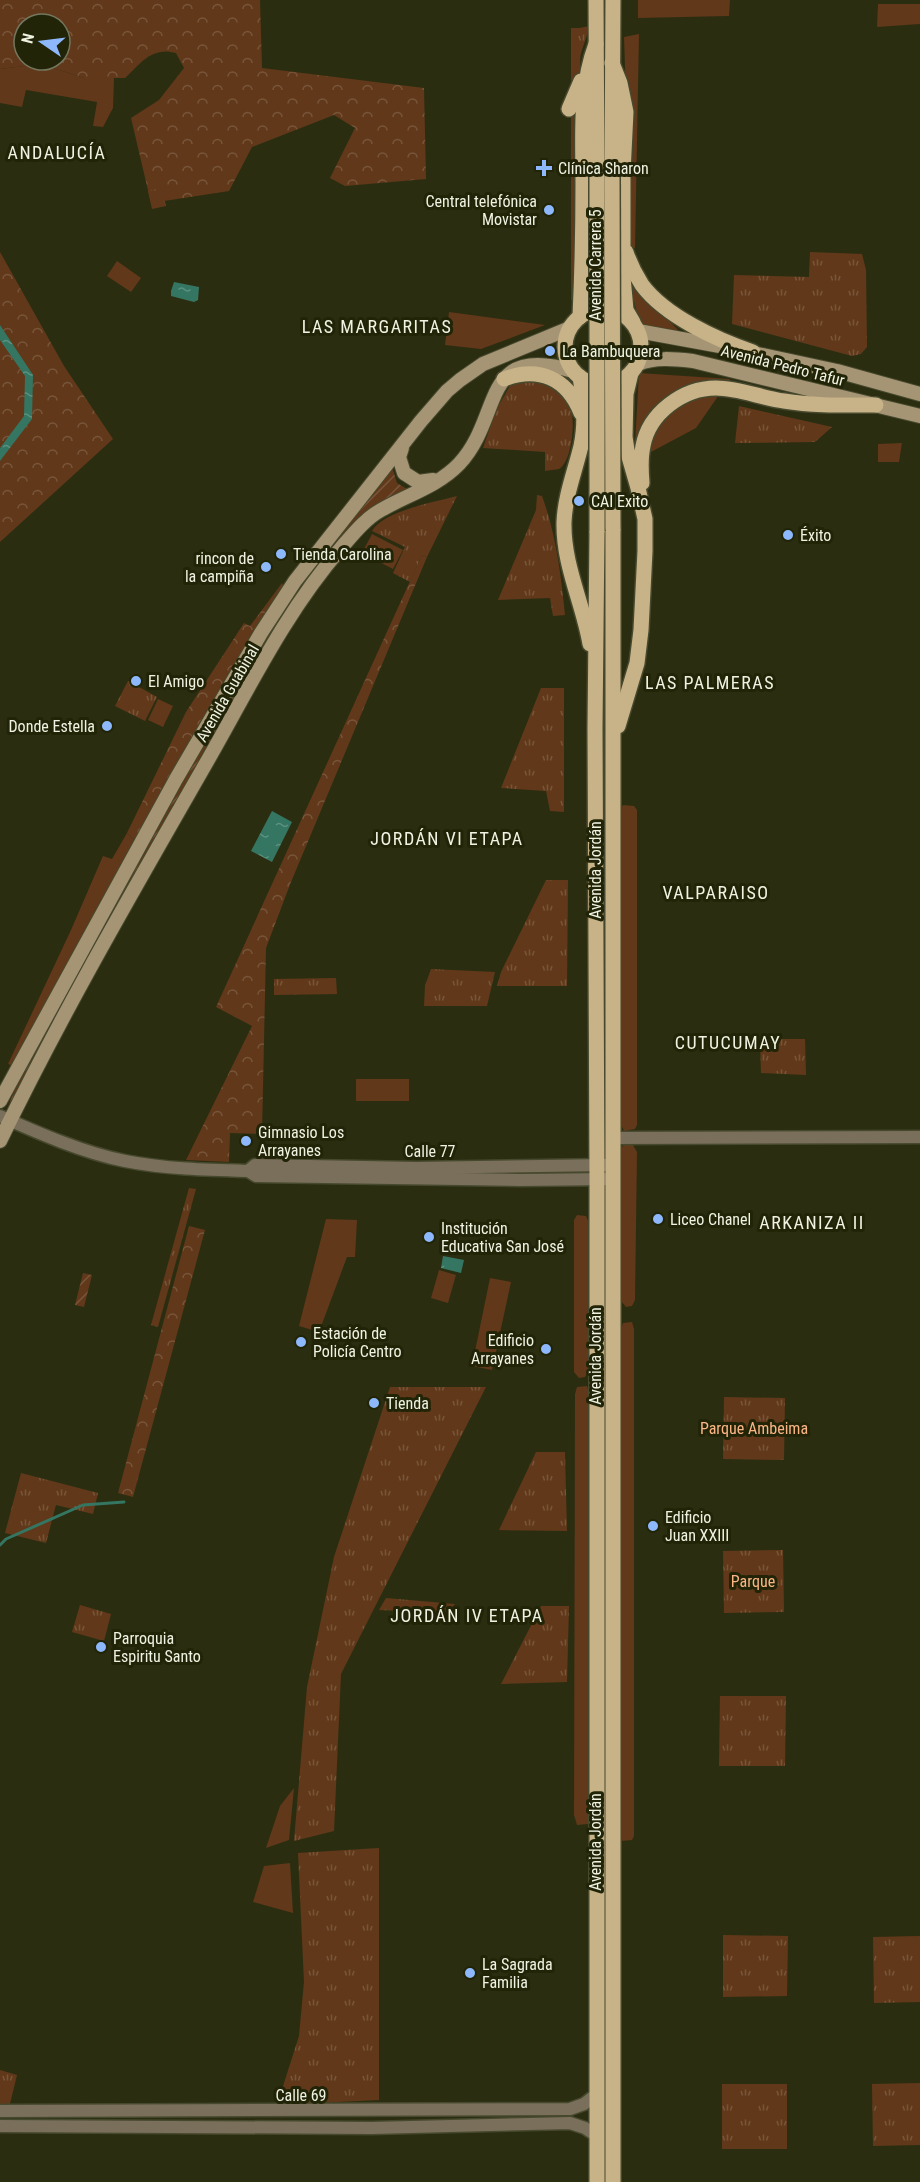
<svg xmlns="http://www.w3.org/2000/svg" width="920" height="2182" font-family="'Roboto Condensed',sans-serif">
<defs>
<pattern id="forest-crowns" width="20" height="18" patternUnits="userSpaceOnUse" patternTransform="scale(1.5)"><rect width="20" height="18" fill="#613819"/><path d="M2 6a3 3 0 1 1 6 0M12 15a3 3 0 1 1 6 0" fill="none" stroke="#78553a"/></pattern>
<pattern id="park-tufts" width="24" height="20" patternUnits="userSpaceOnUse" patternTransform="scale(1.5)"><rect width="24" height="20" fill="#613819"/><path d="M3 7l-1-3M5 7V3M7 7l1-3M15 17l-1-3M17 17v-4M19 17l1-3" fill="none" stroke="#78553a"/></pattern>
<pattern id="garden-furrows" width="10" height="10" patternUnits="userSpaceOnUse" patternTransform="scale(1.5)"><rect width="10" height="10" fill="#613819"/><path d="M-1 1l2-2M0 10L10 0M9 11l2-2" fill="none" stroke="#78553a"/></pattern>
<pattern id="water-ripples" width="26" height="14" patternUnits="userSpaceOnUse" patternTransform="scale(1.5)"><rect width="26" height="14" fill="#347662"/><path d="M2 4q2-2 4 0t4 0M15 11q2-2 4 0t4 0" fill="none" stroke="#5c9180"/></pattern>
</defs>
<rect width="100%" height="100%" fill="#2b2d11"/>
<g fill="#613819">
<path d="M638,0H730L729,16L638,18Z"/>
<path d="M878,4H920V24L877,27Z"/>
<path d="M571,28H581L575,299L571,300Z"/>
<path d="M639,34L635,248L631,247L624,37Z"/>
<path d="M41,64L84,78H114L113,108L103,127L93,126L97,102L26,90L22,107L0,103V69Z"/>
<path d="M117,261L141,278L131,292L107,276Z"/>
<path d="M629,280L681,333L640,326Z"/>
<path d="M449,312L545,325L481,349L445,345Z"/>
<path d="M639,373L730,379L696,428L634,461Z"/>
<path d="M902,443L899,462H878V444Z"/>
<path d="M372,534L403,550L393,569L362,553Z"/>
<path d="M158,699L173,706L163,727L148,720Z"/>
<path d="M623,805L634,806L637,810V1125L635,1129L624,1131L620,1122L618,813Z"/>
<path d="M127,833L134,840L13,1066L8,1064L71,930L103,856L112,859Z"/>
<rect x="356" y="1079" width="53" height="22"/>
<path d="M624,1144L633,1145L637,1152L635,1300L632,1306L626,1307L621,1301V1149Z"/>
<path d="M577,1215L586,1216L589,1223L588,1371L585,1377L579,1378L574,1372V1220Z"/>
<path d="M326,1219L357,1220L355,1257H347L319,1332L299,1326Z"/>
<path d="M439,1270L456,1275L448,1303L431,1298Z"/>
<path d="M490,1278L511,1282L492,1370L472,1366Z"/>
<path d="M632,1322L634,1329V1836L632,1840L621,1841L617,1833L621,1330L623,1323Z"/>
<path d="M587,1386L589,1393L590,1812L588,1824L577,1825L574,1815L575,1394L577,1387Z"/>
<path d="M294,1788L289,1840L266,1848L280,1806Z"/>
<path d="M290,1863L293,1913L253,1902L264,1866Z"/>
</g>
<g fill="url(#forest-crowns)" fill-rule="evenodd">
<path d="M0,0H260L262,68L424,88L426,179L345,186L330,178L355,128L334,115L252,147L229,191L151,203L131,118L159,100L184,68L176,53C152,46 141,63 125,78H84L41,64L0,69ZM24,24H60V60H24Z"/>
<path d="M0,252L64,366L113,439L0,542Z"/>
<path d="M422,555L427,557L291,882L266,948L262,1134L230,1133L229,1162L186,1160L252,1026L216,1007Z"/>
<path d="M282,583L285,590L134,840L127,833L186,712L244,623L250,626Z"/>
<path d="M189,1226L205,1230L133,1497L118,1493Z"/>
</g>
<g fill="url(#park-tufts)">
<path d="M590,26L572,80L574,29Z"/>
<path d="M161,188L166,206L152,209L148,191Z"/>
<path d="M810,252L862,254L866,270L867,347L861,354L852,356L732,324L734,275L809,277Z"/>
<path d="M539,380C552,388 563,394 570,407C576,419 572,462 559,469C555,470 549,470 545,471V452L483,448L496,410L511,384L521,381Z"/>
<path d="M739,406L832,427L815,442L735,443Z"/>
<path d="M537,495L542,496C556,534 561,575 565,615L553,616L550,598L498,600L536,510Z"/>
<path d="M457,496L427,557L422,555L410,582L393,573L405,547L372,531C383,511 435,502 457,496Z"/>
<path d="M128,681L157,697L145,721L115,706Z"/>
<path d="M541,688H564V812L550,811L546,791L501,788Z"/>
<path d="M546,880H568L567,986H497L501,972Z"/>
<path d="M431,969L495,972L487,1006H424L425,986Z"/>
<path d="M336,978L337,994L274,995V979Z"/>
<path d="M760,1039H805L806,1075L761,1073Z"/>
<path d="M189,1188L196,1189L158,1327L151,1325Z"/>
<path d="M390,1387H486L341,1674L334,1831L294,1841L307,1687L334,1557Z"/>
<path d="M724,1397L785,1398L784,1460L723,1459Z"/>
<path d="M536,1452H565L567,1531L499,1530Z"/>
<path d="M21,1473L98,1493L93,1514L56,1505L46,1543L5,1533Z"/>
<path d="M783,1550L784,1612L724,1613L723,1551Z"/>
<path d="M386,1598L455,1604L447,1613L379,1610Z"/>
<path d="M80,1605L111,1614L104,1641L72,1632Z"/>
<path d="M541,1606H569L567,1682L501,1684Z"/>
<path d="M720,1696H786L785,1766H719Z"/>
<path d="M379,1848V2100L277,2105L299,2036L304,1982L298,1853Z"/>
<path d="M723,1935L788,1936L787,1996L723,1997Z"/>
<path d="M920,1936V2002L874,2003L873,1937Z"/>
<path d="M0,2070L17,2075L9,2108H0Z"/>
<path d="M920,2083V2145L873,2146L872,2084Z"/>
<rect x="722" y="2084" width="65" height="65"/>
</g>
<g fill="url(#garden-furrows)">
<path d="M388,470H393L397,483L407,489L367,512L314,576L307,572Z"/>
<path d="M293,591L299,594L237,693L141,864L14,1116L6,1112L21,1073L136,861Z"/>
<path d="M83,1273L92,1275L84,1307L75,1305Z"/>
</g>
<g fill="url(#water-ripples)">
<path d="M174,282L199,287L198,300L194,302L171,296V291Z"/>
<path d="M0,325L33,375L32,419L0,461V448L24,416L25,376L0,340Z"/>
<path d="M272,811L292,822L272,862L251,851Z"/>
<path d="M443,1256L464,1260L461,1273L441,1268Z"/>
</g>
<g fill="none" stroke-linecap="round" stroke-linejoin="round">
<path stroke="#347662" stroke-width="3" d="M0,1545L6,1539L83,1505L124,1502"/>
<g stroke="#47492e" stroke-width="15">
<g id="tertiary">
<path d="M0,1116C38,1133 84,1153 125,1161C165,1169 208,1170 248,1171L256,1176L519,1180L613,1179"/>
<path d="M613,1138L920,1137"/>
<path d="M248,1171L255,1165L416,1168L606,1165"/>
<path d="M0,2111L570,2109L584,2104L597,2094"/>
<path d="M0,2126L372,2128L570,2123L585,2128L597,2136"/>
</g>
</g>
<g stroke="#47492e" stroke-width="16">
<g id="secondary">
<path d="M638,331L720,346L837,371L920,394"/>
<path d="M638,364C655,357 674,359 693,361L920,416"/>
<path d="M402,448L399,457L404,473L418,482L433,480"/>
<path d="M0,1101L176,779L261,633L295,581L421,421L447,391L460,380L483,364L570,328"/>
<path d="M0,1141C62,1013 134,889 205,765C247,692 285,612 341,548C354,533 365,519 381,510C407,495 438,486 459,464C504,416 479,343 573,371"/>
</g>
</g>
<g stroke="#47492e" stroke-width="18">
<g id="primary">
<path d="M596,0L597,172"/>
<path d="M612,63L620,83L626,112L623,173V277L626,310L633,322"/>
<path d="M569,109L581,81"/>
<path d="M612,172L613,0"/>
<path d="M626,252C630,264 635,274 642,285C665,316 717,340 753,352"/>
<circle cx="603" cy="347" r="38"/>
<path d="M580,317C582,273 583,229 583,184C583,136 579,89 596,44"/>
<path d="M580,377C584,400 586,423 581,446C575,471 565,496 564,522C563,565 583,603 590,644"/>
<path d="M504,379C539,366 567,378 581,413"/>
<path d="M642,483C641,471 640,459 643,446C649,413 683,388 716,388C739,388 761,398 784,401C815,406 845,405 876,405"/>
<path d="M618,726L637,663L641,630L645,551V519L638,488L627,450L625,437L626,394L631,373"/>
<path d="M597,2182V1179L595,728L597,531"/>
<path d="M613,2182V529"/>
</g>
</g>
<use href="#tertiary" stroke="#796f5a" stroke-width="12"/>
<use href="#secondary" stroke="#a59574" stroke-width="14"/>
<use href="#primary" stroke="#c8b287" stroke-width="15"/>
<g stroke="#47492e" stroke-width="18" stroke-linecap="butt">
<g id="primary-bridge">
<path d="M597,172V531"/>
<path d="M612,172L613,529"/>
</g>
</g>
<use href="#primary-bridge" stroke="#c8b287" stroke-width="15"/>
</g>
<g fill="#8db9fc" stroke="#212407" stroke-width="2">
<path d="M541 159h6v6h6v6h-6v6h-6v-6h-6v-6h6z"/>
<circle cx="549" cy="210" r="6"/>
<circle cx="550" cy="351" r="6"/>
<circle cx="579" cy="501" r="6"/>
<circle cx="788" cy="535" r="6"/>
<circle cx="281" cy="554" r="6"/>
<circle cx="266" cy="567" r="6"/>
<circle cx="136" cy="681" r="6"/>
<circle cx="107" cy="726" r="6"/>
<circle cx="246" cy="1141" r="6"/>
<circle cx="658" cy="1219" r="6"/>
<circle cx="429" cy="1237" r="6"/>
<circle cx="301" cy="1342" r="6"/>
<circle cx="546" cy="1349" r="6"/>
<circle cx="374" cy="1403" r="6"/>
<circle cx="653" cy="1526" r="6"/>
<circle cx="101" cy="1647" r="6"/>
<circle cx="470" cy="1973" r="6"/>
</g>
<g text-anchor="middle" stroke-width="6" stroke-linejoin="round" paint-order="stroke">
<g font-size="16" fill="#f0f3e2" stroke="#212407" text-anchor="start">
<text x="558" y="174">Clínica Sharon</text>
<text x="537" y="207" text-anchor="end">Central telefónica<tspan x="537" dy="18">Movistar</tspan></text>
<text x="562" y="357">La Bambuquera</text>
<text x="591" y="507">CAI Exito</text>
<text x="800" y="541">Éxito</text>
<text x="293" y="560">Tienda Carolina</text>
<text x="254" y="564" text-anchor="end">rincon de<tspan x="254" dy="18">la campiña</tspan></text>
<text x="148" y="687">El Amigo</text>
<text x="95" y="732" text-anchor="end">Donde Estella</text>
<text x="258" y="1138">Gimnasio Los<tspan x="258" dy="18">Arrayanes</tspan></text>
<text x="670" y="1225">Liceo Chanel</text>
<text x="441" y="1234">Institución<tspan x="441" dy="18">Educativa San José</tspan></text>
<text x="313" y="1339">Estación de<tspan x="313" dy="18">Policía Centro</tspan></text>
<text x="534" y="1346" text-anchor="end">Edificio<tspan x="534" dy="18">Arrayanes</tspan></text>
<text x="386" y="1409">Tienda</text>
<text x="665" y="1523">Edificio<tspan x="665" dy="18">Juan XXIII</tspan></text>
<text x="113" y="1644">Parroquia<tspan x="113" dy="18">Espiritu Santo</tspan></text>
<text x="482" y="1970">La Sagrada<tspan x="482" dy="18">Familia</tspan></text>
</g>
<g font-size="16" fill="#f0f3e2" stroke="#212407">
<text transform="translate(595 265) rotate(-90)" y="6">Avenida Carrera 5</text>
<text transform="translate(783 365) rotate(14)" y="6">Avenida Pedro Tafur</text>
<text transform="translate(227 693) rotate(-60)" y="6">Avenida Guabinal</text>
<text transform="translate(595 870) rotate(-90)" y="6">Avenida Jordán</text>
<text x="430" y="1157">Calle 77</text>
<text transform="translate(595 1356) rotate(-90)" y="6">Avenida Jordán</text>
<text transform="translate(595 1842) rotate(-90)" y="6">Avenida Jordán</text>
<text x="301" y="2101">Calle 69</text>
</g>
<g font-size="16" fill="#fcb685" stroke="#212407">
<text x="754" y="1434">Parque Ambeima</text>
<text x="753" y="1587">Parque</text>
</g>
<g font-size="18" letter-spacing="1.5" fill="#f0f3e2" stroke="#212407">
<text x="57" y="159">ANDALUCÍA</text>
<text x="377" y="333">LAS MARGARITAS</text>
<text x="710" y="689">LAS PALMERAS</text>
<text x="447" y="845">JORDÁN VI ETAPA</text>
<text x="716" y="899">VALPARAISO</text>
<text x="728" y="1049">CUTUCUMAY</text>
<text x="812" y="1229">ARKANIZA II</text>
<text x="467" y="1622">JORDÁN IV ETAPA</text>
</g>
</g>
<g transform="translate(42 42) rotate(284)"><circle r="28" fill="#212407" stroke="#74775f" stroke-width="1.5"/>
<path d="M0-4.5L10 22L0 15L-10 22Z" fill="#8db9fc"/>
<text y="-9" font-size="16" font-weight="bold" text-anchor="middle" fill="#f0f3e2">N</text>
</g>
</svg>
